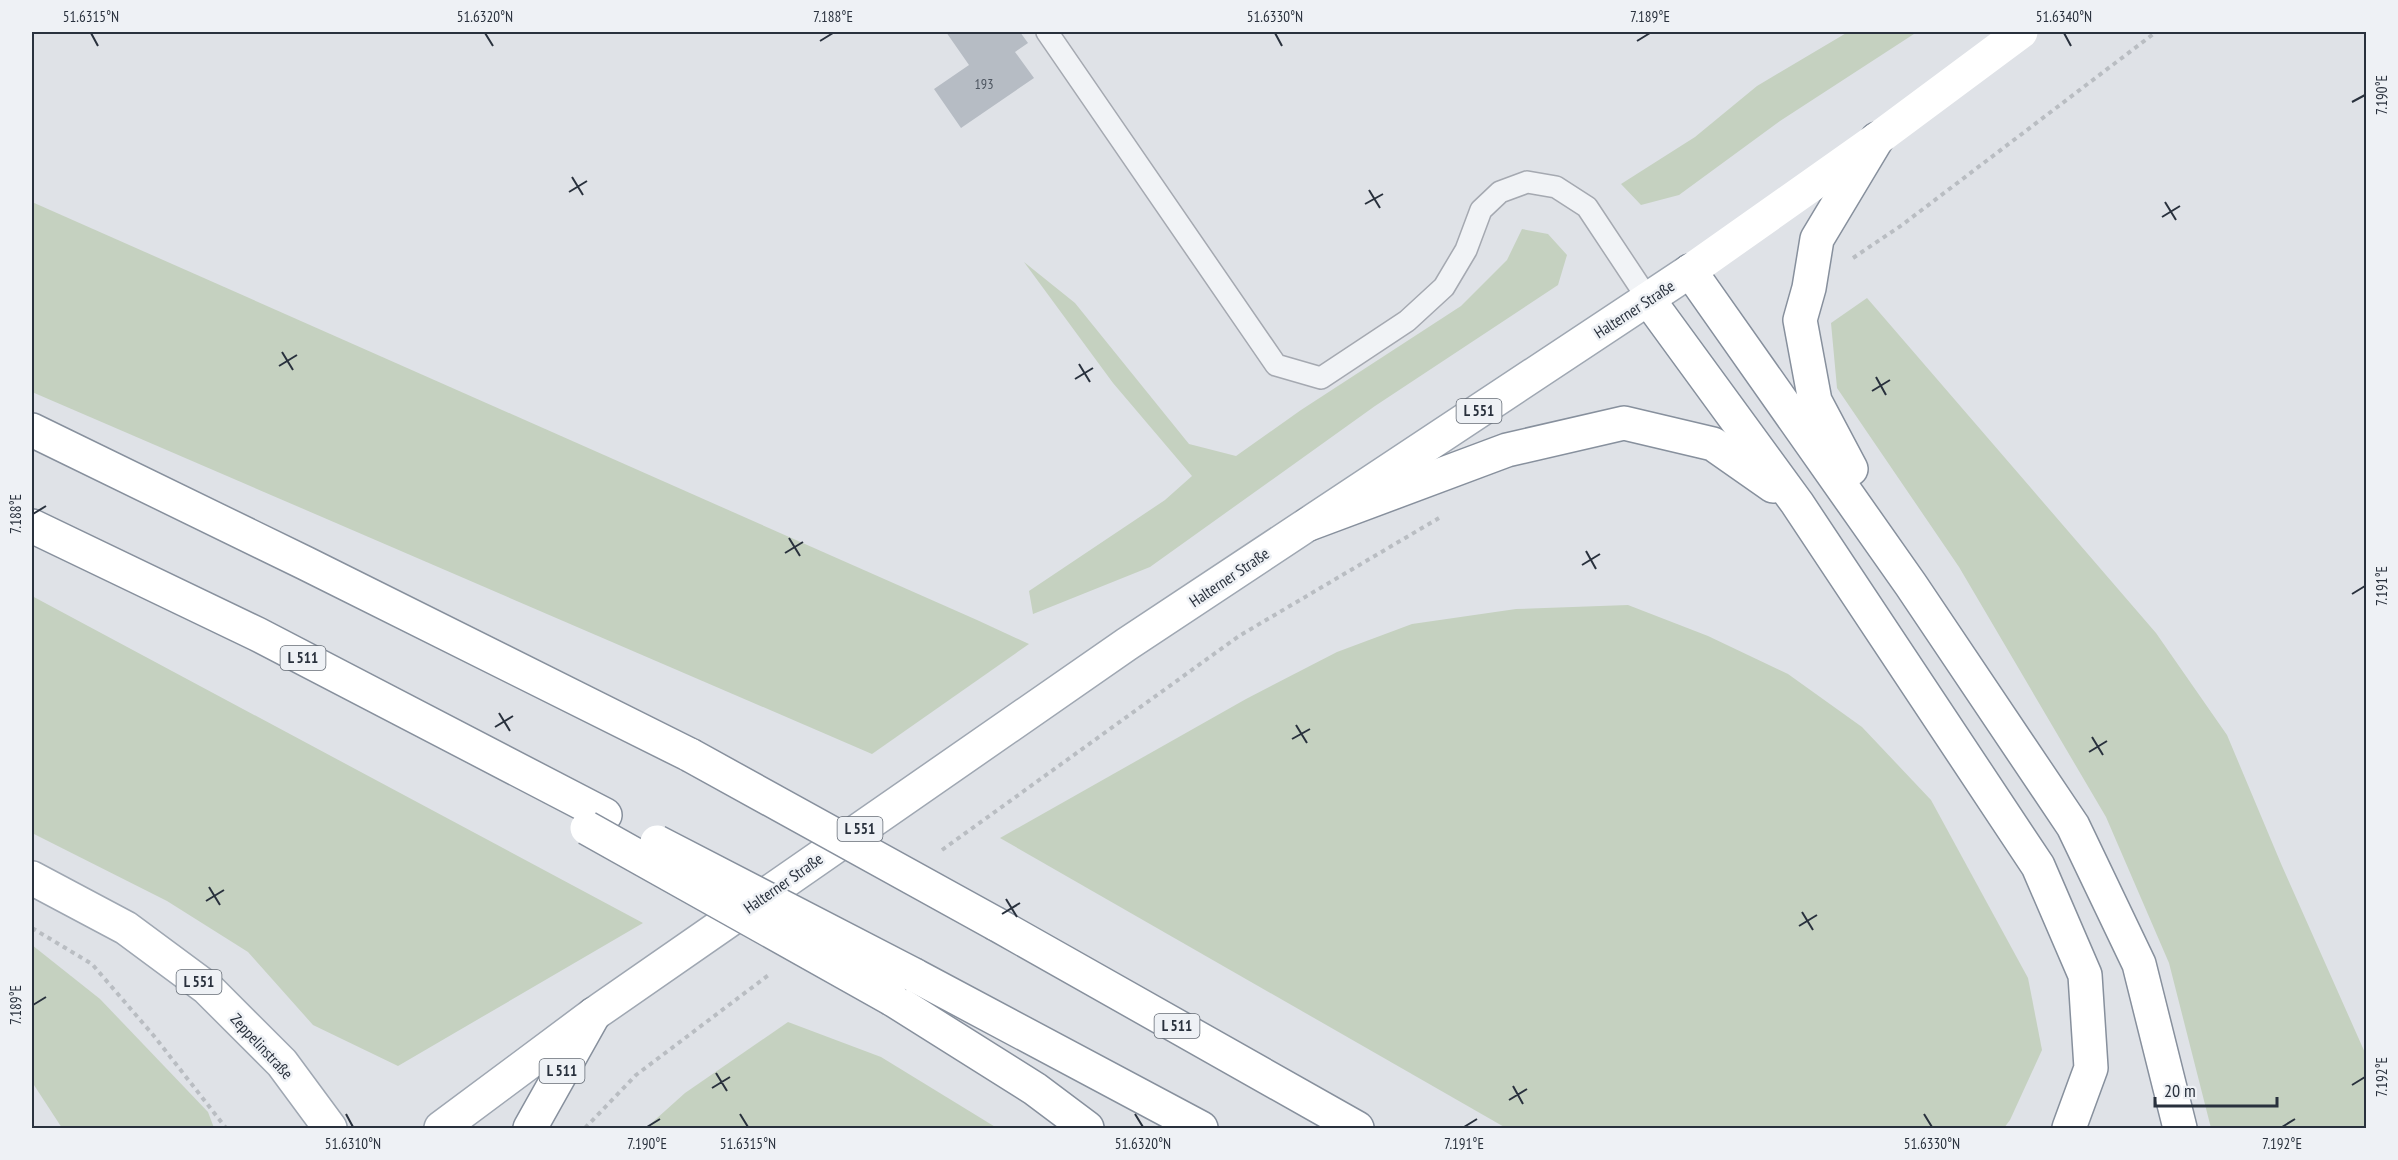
<svg xmlns="http://www.w3.org/2000/svg" width="2398" height="1160" font-family="'PT Sans Narrow',sans-serif">
<rect width="100%" height="100%" fill="#dfe2e7"/>
<g fill="#c5d1c0">
<path d="M1848,32H1917L1780,121L1679,195L1641,205L1621,184L1695,137L1757,86Z"/>
<path d="M32,202L977,620L1029,644L872,754L32,392Z"/>
<path d="M1522,229L1548,234L1567,255L1558,285L1375,406L1150,567L1033,614L1029,591L1165,500L1192,476L1113,383L1024,262L1075,303L1189,444L1236,456L1301,410L1461,306L1507,260Z"/>
<path d="M1867,298L2156,633L2227,735L2282,866L2366,1055V1128H2211L2169,963L2106,817L1959,567L1837,388L1831,323Z"/>
<path d="M32,596L643,923L398,1066L313,1025L248,952L167,901L32,833Z"/>
<path d="M1628,605L1708,636L1788,674L1862,727L1931,800L2028,978L2042,1050L2010,1120L2004,1128H1506L1000,838L1246,699L1337,652L1412,624L1516,609Z"/>
<path d="M32,945L100,999L208,1112L214,1128H62L32,1082Z"/>
<path d="M788,1022L881,1057L997,1128H646L685,1093Z"/>
</g>
<path fill="#b6bcc4" d="M946,32H1020L1028,43L1015,52L1034,78L961,128L934,89L969,65Z"/>
<g fill="none" stroke-linecap="round" stroke-linejoin="round">
<g stroke="#a5a9b1" stroke-width="24">
<path id="service" d="M1047,32L1276,365L1321,378L1407,321L1444,287L1466,250L1481,210L1500,192L1527,182L1556,187L1587,207L1648,299"/>
</g>
<g stroke="#9fa7b2" stroke-width="36">
<g id="primary">
<path d="M32,878L126,928L207,988L282,1063L330,1128"/>
<path d="M441,1128L594,1014L1127,644L1690,271"/>
</g>
</g>
<g stroke="#87909d" stroke-width="36">
<g id="trunk">
<path d="M1690,271L1911,585L2073,826L2139,964L2180,1128"/>
<path d="M1648,299L1797,503L2038,866L2085,975L2091,1068L2069,1128"/>
<path d="M32,430L305,563L690,755"/>
<path d="M1851,469L1815,401L1800,320L1809,288L1817,239L1877,139"/>
<path d="M1309,524L1507,450L1624,423L1713,444L1773,486"/>
<path d="M32,526L257,634L605,815"/>
<path d="M996,924L1357,1128"/>
<path d="M914,975L1201,1128"/>
<path d="M892,999L1035,1089L1087,1128"/>
<path d="M530,1128L594,1014"/>
</g>
</g>
<g stroke="#b9bdc2" stroke-width="4" stroke-dasharray="4.5 4.5" stroke-linecap="butt">
<path d="M1853,258L1902,225L2156,32"/>
<path d="M942,850L1239,636L1439,518"/>
<path d="M32,928L92,964L154,1036L226,1128"/>
<path d="M585,1128L636,1075L770,974"/>
</g>
<use href="#service" stroke="#f1f3f6" stroke-width="21"/>
<path stroke="#fff" stroke-width="33" d="M1690,271L1877,139L2021,32"/>
<use href="#primary" stroke="#fff" stroke-width="33"/>
<use href="#trunk" stroke="#fff" stroke-width="33"/>
<g stroke="#87909d" stroke-width="36" stroke-linecap="butt">
<g id="trunk-bridge">
<path d="M690,755L996,924"/>
<path d="M587,828L892,999"/>
<path d="M657,842L914,975"/>
</g>
</g>
<use href="#trunk-bridge" stroke="#fff" stroke-width="33"/>
</g>
<path fill="none" stroke="#29313d" stroke-width="2" d="M91,33L98,46M485,33L493,46M1275,33L1282,46M2064,33L2071,46M820,41L833,33M1637,41L1650,33M2352,102L2365,95M572,177L583,195M1369,190L1380,208M569,192L587,181M2165,202L2176,220M1365,204L1383,194M2162,217L2180,206M282,352L293,370M1079,364L1090,382M279,366L297,355M1876,377L1886,395M1075,379L1093,368M1872,391L1890,380M33,514L46,506M789,538L800,556M1586,551L1596,569M785,553L803,542M1582,565L1600,554M2352,594L2365,586M499,713L510,731M1296,725L1307,743M495,727L513,716M2092,737L2103,755M1292,739L1310,729M2089,752L2107,741M209,887L220,905M1006,899L1017,917M206,901L224,890M1802,912L1813,930M1002,914L1020,903M1799,926L1817,915M33,1005L46,997M716,1073L727,1091M2352,1085L2365,1077M1513,1086L1523,1104M712,1088L730,1077M1509,1100L1527,1089M346,1114L353,1127M740,1114L748,1127M1135,1114L1143,1127M1924,1114L1932,1127M647,1127L660,1119M1464,1127L1477,1119M2282,1127L2295,1119"/>
<g text-anchor="middle" stroke-width="5" stroke-linejoin="round" paint-order="stroke">
<g font-size="14" fill="#4c545f">
<text x="984" y="89">193</text>
</g>
<g fill="#eef1f5" stroke="#646b74" stroke-width="1.5">
<rect x="1456.5" y="399" width="45" height="24" rx="4.5"/>
<rect x="280.5" y="646" width="45" height="24" rx="4.5"/>
<rect x="837.5" y="817" width="45" height="24" rx="4.5"/>
<rect x="176.5" y="970" width="45" height="24" rx="4.5"/>
<rect x="1154.5" y="1014" width="45" height="24" rx="4.5"/>
<rect x="539.5" y="1059" width="45" height="24" rx="4.5"/>
</g>
<g font-size="15" font-weight="bold" fill="#29313d">
<text x="1479" y="416">L 551</text>
<text x="303" y="663">L 511</text>
<text x="860" y="834">L 551</text>
<text x="199" y="987">L 551</text>
<text x="1177" y="1031">L 511</text>
<text x="562" y="1076">L 511</text>
</g>
<g font-size="16" fill="#29313d" stroke="#eef1f5">
<text transform="translate(1634 309) rotate(-33)" y="6">Halterner Straße</text>
<text transform="translate(1229 577) rotate(-34)" y="6">Halterner Straße</text>
<text transform="translate(783 883) rotate(-35)" y="6">Halterner Straße</text>
<text transform="translate(262 1046) rotate(47)" y="6">Zeppelinstraße</text>
</g>
</g>
<rect width="2398" height="1160" fill="none" stroke="#eef1f5" stroke-width="66"/>
<path d="M2155 1097v9h122v-9" fill="none" stroke="#29313d" stroke-width="3"/>
<text x="2164" y="1097" font-size="18" fill="#29313d" stroke="#eef1f5" stroke-width="4.5" paint-order="stroke">20 m</text>
<rect x="33" y="33" width="2332" height="1094" fill="none" stroke="#29313d" stroke-width="2"/>
<g font-size="15" text-anchor="middle" fill="#29313d">
<text x="91" y="22">51.6315°N</text>
<text x="485" y="22">51.6320°N</text>
<text x="833" y="22">7.188°E</text>
<text x="1275" y="22">51.6330°N</text>
<text x="1650" y="22">7.189°E</text>
<text x="2064" y="22">51.6340°N</text>
<text transform="translate(2382 95) rotate(-90)" y="5">7.190°E</text>
<text transform="translate(16 514) rotate(-90)" y="5">7.188°E</text>
<text transform="translate(2382 586) rotate(-90)" y="5">7.191°E</text>
<text transform="translate(16 1005) rotate(-90)" y="5">7.189°E</text>
<text transform="translate(2382 1077) rotate(-90)" y="5">7.192°E</text>
<text x="353" y="1149">51.6310°N</text>
<text x="647" y="1149">7.190°E</text>
<text x="748" y="1149">51.6315°N</text>
<text x="1143" y="1149">51.6320°N</text>
<text x="1464" y="1149">7.191°E</text>
<text x="1932" y="1149">51.6330°N</text>
<text x="2282" y="1149">7.192°E</text>
</g>
</svg>
